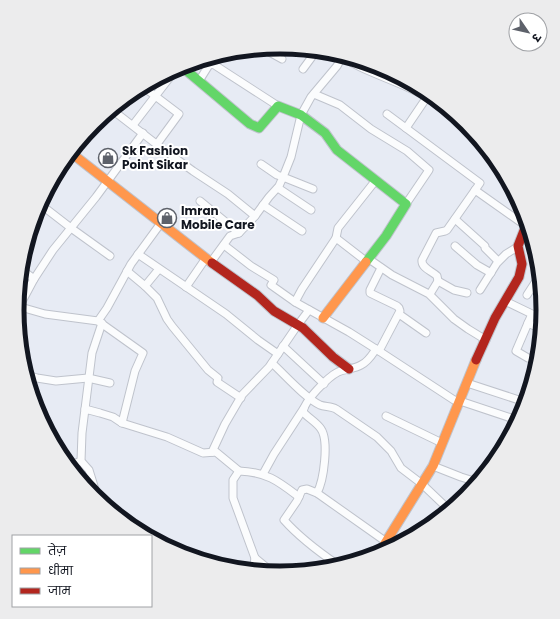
<svg xmlns="http://www.w3.org/2000/svg" width="560" height="619" font-family="Poppins,'Noto Sans Devanagari',sans-serif">
<rect width="100%" height="100%" fill="#e7ebf4"/>
<g fill="none" stroke-linecap="round" stroke-linejoin="round">
<g stroke="#bfc3cc" stroke-width="9">
<g id="street">
<path d="M262,48L282,59"/>
<path d="M339,54C353,67 391,79 409,88C431,98 449,112 469,127"/>
<path d="M303,69L317,50"/>
<path d="M199,81L209,65L213,64L278,106"/>
<path d="M142,86L179,114L157,144"/>
<path d="M314,94L340,105L371,129L407,151L429,170L406,204"/>
<path d="M111,109L164,150L193,171L228,194L255,216"/>
<path d="M387,114L480,183L447,230L445,231L436,233L422,260C421,268 432,271 437,276L438,281L430,294"/>
<path d="M133,125L177,68"/>
<path d="M406,128L427,97"/>
<path d="M278,188L311,210"/>
<path d="M313,189L283,177L291,157L301,115L311,97L337,66L342,57"/>
<path d="M475,190L526,226"/>
<path d="M200,201L239,233"/>
<path d="M40,204L71,228L110,256"/>
<path d="M263,205L302,231"/>
<path d="M455,219L485,246V248L498,261"/>
<path d="M336,238L338,228L376,180"/>
<path d="M224,245L251,266L274,280L271,285L295,302L349,332L379,351L454,400L460,401L517,420"/>
<path d="M455,246L477,265L491,273"/>
<path d="M138,254L226,314L258,340L278,354"/>
<path d="M369,259L392,275L429,294L454,319L468,329L486,340"/>
<path d="M211,262L230,236L239,233L255,216L269,197L279,186L283,177L277,175L261,164"/>
<path d="M21,269L34,279"/>
<path d="M159,269L145,286L157,298L167,319L172,326L208,370L218,378L217,382L241,398"/>
<path d="M127,271L145,286"/>
<path d="M438,281L454,290L467,293"/>
<path d="M186,287L206,258"/>
<path d="M480,290L497,263L506,254L519,246"/>
<path d="M527,295L540,275"/>
<path d="M505,301L532,314L528,323L541,329"/>
<path d="M295,302L302,289L336,238L367,262"/>
<path d="M17,306L45,314L98,321L143,353L135,371L122,423"/>
<path d="M17,313L19,307L34,279L53,250L96,197L143,133"/>
<path d="M399,314L426,333"/>
<path d="M98,321L107,308L131,264L161,223"/>
<path d="M283,346L324,384"/>
<path d="M379,351L400,311L399,308L397,306L370,293V290L381,268"/>
<path d="M528,358L516,351L528,323"/>
<path d="M272,363C285,375 305,398 320,405C325,407 331,406 336,409L377,437L391,451L401,468L422,484L444,505L450,508"/>
<path d="M26,375L37,378L56,381L88,378L110,383"/>
<path d="M467,383L525,402"/>
<path d="M85,409L92,353L102,323"/>
<path d="M386,416L442,443"/>
<path d="M212,452L225,424L242,395L269,367L297,326L309,310"/>
<path d="M68,464L71,465L81,461"/>
<path d="M433,466L461,477L477,482"/>
<path d="M263,474L274,454L304,408"/>
<path d="M317,493C324,480 329,441 321,429C317,423 310,419 305,414L303,412C304,401 328,377 338,372C345,369 354,369 361,365C368,362 372,355 376,349"/>
<path d="M98,499L89,470L81,461L82,433L85,409L100,413L113,417L122,423L167,437L203,453L216,452L239,471"/>
<path d="M338,565C319,552 300,538 284,520L297,501L302,490L307,489L317,493L392,546"/>
<path d="M253,570L255,558"/>
<path d="M272,572L255,558L233,498V480L239,471C267,472 278,481 299,497"/>
</g>
</g>
<g stroke="#bfc3cc" stroke-width="11">
<path id="fast" d="M181,66L250,124L259,128L278,106L301,115L325,133L337,150L406,204L386,236L366,262"/>
</g>
<g stroke="#bfc3cc" stroke-width="11">
<g id="slow">
<path d="M70,152L212,263"/>
<path d="M323,318L366,262"/>
<path d="M379,553L433,466L476,360"/>
</g>
</g>
<g stroke="#bfc3cc" stroke-width="11">
<g id="jam">
<path d="M212,263L257,295L274,311L303,328L333,357L349,369"/>
<path d="M476,360L495,318L519,277L522,264L518,246L527,223"/>
</g>
</g>
<use href="#street" stroke="#fbfcfd" stroke-width="7"/>
<use href="#fast" stroke="#63d668" stroke-width="9"/>
<use href="#slow" stroke="#ff974d" stroke-width="9"/>
<use href="#jam" stroke="#b3261e" stroke-width="9"/>
</g>
<defs>
<g id="shop-ring" transform="scale(1)"><circle r="9.5" fill="#fff" stroke="#5d616a" stroke-width="1.5"/><path d="M-5-2.5h2.3a2.7 3.5 0 0 1 5.4 0H5L5.5 6h-11ZM-1.5-2.5h3a1.5 2.3 0 0 0-3 0Z" fill="#5d616a"/></g>
</defs>
<g fill-rule="evenodd">
<use href="#shop-ring" x="108" y="158"/>
<use href="#shop-ring" x="167" y="218"/>
</g>
<g text-anchor="middle" stroke-width="4" stroke-linejoin="round" paint-order="stroke">
<g font-size="12" font-weight="bold" fill="#121620" stroke="#fff" text-anchor="start">
<text x="122" y="155">Sk Fashion<tspan x="122" dy="14">Point Sikar</tspan></text>
<text x="181" y="215">Imran<tspan x="181" dy="14">Mobile Care</tspan></text>
</g>
</g>
<path d="M0 0H560V619H0ZM24 310a256 256 0 1 1 512 0a256 256 0 1 1-512 0Z" fill="#ececed" fill-rule="evenodd"/>
<path fill="none" stroke="#121620" stroke-width="5" d="M24 310a256 256 0 1 1 512 0a256 256 0 1 1-512 0Z"/>
<rect x="12" y="535" width="140" height="72" fill="#ffffff" stroke="#a0a2a6"/>
<rect x="20" y="548" width="20" height="6" fill="#63d668" stroke="#a0a2a6"/>
<text x="48" y="555" font-size="12" fill="#121620">तेज़</text>
<rect x="20" y="568" width="20" height="6" fill="#ff974d" stroke="#a0a2a6"/>
<text x="48" y="575" font-size="12" fill="#121620">धीमा</text>
<rect x="20" y="588" width="20" height="6" fill="#b3261e" stroke="#a0a2a6"/>
<text x="48" y="595" font-size="12" fill="#121620">जाम</text>
<g transform="translate(528 32) rotate(124)"><circle r="19" fill="#ffffff" stroke="#a0a2a6"/>
<path d="M0-3L7 15L0 10L-7 15Z" fill="#5d616a"/>
<text y="-6" font-size="11" font-weight="bold" text-anchor="middle" fill="#121620">उ</text>
</g>
</svg>
